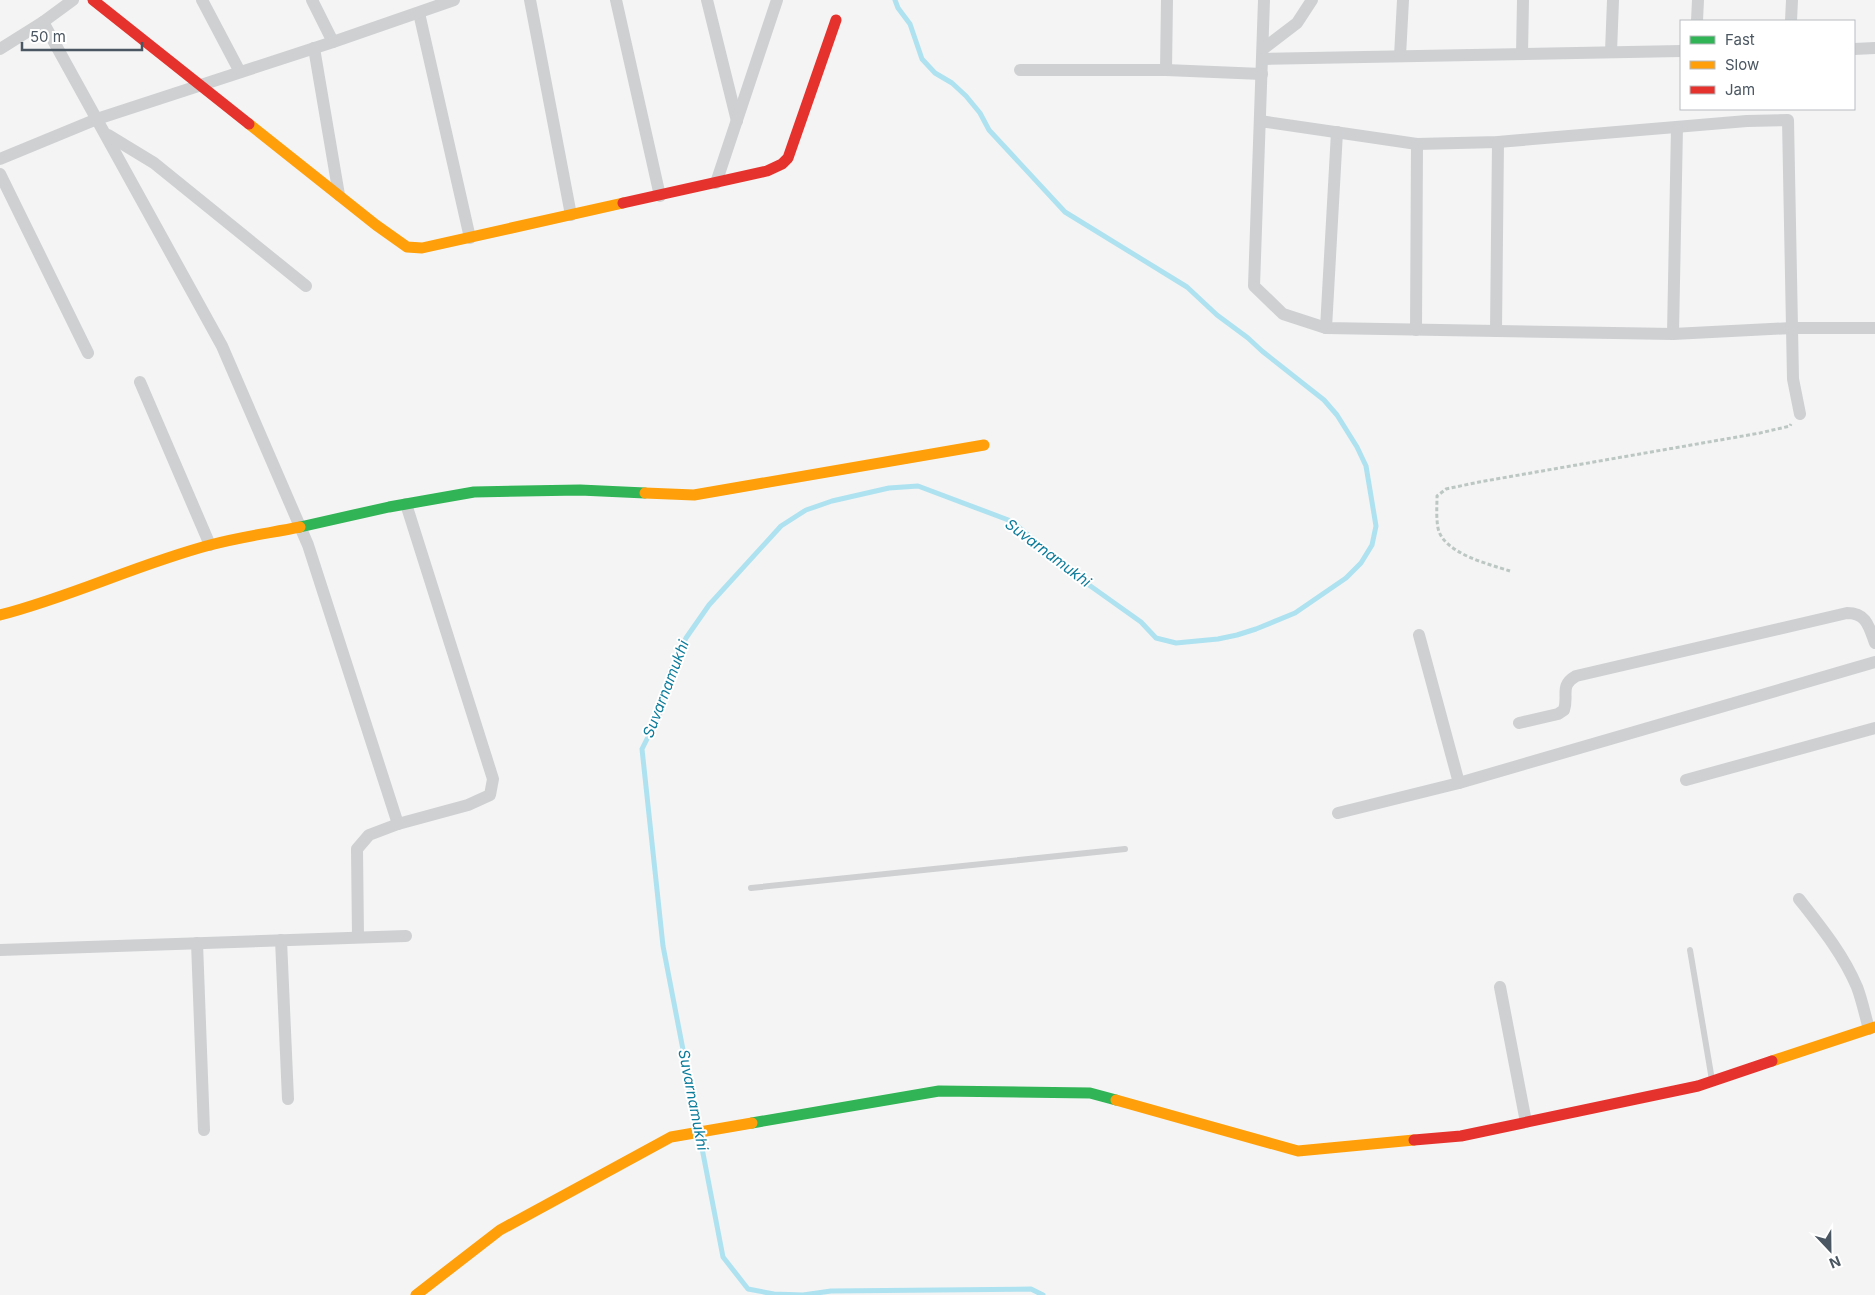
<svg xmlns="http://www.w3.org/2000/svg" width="1875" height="1295" font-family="Inter,sans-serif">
<rect width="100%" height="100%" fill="#f4f4f4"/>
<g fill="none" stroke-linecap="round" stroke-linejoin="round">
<path stroke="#aee2f0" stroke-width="5" d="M895,0L898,8L910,24L922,59L935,73L952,83L966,96L980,113L989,130L1065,212L1187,287L1217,315L1248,338L1262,351L1324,400L1337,415L1357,447L1366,466L1376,526L1372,545L1361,563L1346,578L1295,613L1256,629L1237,635L1218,639L1176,643L1156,638L1141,622L1089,585L1011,521L918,486L889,488L832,501L806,510L781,526L709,605L686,638L669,674L660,713L642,749L663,946L723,1257L748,1289L774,1294L803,1295L831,1291L1031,1289L1043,1295"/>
<path stroke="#bcc7c4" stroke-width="3" stroke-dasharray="4 2.5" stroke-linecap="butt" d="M1510,571C1488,564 1443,553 1438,528C1436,517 1437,506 1437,496L1446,489L1479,482L1760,433L1790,426L1791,424"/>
<g stroke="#ced0d2" stroke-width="6">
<path d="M751,888L1125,849"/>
<path d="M1690,950L1712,1080"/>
</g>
<g stroke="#ced0d2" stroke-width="12">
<path d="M202,0L240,72"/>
<path d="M312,0L333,42"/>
<path d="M530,0L571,215"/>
<path d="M616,0L660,196"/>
<path d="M707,0L737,121"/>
<path d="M1264,0L1254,286L1283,314L1326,328L1673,334L1792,328H1875"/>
<path d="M419,13L470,238"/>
<path d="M1697,21L1698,0"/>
<path d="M1791,21L1792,0"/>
<path d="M43,22L222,346L308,545L398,824"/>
<path d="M314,48L339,195"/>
<path d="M0,49L43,22L73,0"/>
<path d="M1263,49L1297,23L1312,0"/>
<path d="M1854,49L1875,48"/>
<path d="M1611,52L1613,0"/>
<path d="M1522,54L1523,0"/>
<path d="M1400,56L1403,0"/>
<path d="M1263,59L1681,51"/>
<path d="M1020,70H1166L1262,74"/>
<path d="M1166,70L1167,0"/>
<path d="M1260,121L1417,144L1498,142L1747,121L1788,120L1793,379L1800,414"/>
<path d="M108,135L154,163L306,286"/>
<path d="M0,159L97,119L333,42L454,0"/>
<path d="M0,174L88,353"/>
<path d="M716,183L777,0"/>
<path d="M1326,328L1337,132"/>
<path d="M1416,330L1417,144"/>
<path d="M1496,331L1498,142"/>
<path d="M1673,334L1677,127"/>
<path d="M140,382L210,545"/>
<path d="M1419,635L1459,783"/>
<path d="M1519,723L1558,714L1564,710C1569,695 1559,686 1576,676L1847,613C1867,613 1869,627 1875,643"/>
<path d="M1686,780L1875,728"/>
<path d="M1338,813L1459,783L1875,662"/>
<path d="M1799,899C1821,927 1843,954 1857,987C1862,1000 1865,1015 1869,1029"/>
<path d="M358,937L357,849L369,835L398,824L468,805L490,795L493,779L406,504"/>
<path d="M281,940L288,1099"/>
<path d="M197,943L204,1130"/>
<path d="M0,950L406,936"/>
<path d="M1500,987L1526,1122"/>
</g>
<g stroke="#30b455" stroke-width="11">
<path d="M300,527L389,507L474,492L580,490L645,493"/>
<path d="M752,1123L939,1091L1090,1093L1116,1100"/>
</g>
<g stroke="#ff9f0a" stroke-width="11">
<path d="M249,124L376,225L407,247L422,248L623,203"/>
<path d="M645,493L694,495L984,445"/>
<path d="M0,615C71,597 138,564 210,545C239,537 270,533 300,527"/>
<path d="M1772,1061L1875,1027"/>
<path d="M1116,1100L1298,1151L1414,1140"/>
<path d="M416,1295L500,1230L671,1137L752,1123"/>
</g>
<g stroke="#e5322d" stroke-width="11">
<path d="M93,0L249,124"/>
<path d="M623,203L767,171L782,164L788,158L836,20"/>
<path d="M1414,1140L1461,1136L1698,1086L1772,1061"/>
</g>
</g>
<g text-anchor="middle" stroke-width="4" stroke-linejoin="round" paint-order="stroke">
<g font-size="15" font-style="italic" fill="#0c7c9b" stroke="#fff">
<text transform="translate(1048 553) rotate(37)" y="5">Suvarnamukhi</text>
<text transform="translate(666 689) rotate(-69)" y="5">Suvarnamukhi</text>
<text transform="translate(693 1100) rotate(79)" y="5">Suvarnamukhi</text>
</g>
</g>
<rect x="1680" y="20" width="175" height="90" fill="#ffffff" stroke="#b7bbc0"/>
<rect x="1690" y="36" width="25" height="8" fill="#30b455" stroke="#b7bbc0"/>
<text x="1725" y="45" font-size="15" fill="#4a5661">Fast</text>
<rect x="1690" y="61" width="25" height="8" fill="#ff9f0a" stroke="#b7bbc0"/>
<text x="1725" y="70" font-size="15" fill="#4a5661">Slow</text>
<rect x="1690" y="86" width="25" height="8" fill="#e5322d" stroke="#b7bbc0"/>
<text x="1725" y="95" font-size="15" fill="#4a5661">Jam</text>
<g transform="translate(1830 1250) rotate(158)" stroke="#ffffff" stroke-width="4" paint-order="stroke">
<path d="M0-4L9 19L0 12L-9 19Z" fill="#4a5661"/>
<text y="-8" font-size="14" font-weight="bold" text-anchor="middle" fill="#4a5661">N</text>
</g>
<path d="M22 42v8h120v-8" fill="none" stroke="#4a5661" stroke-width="2.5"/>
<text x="30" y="42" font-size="15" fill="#4a5661" stroke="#ffffff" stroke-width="4" paint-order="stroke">50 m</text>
</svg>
